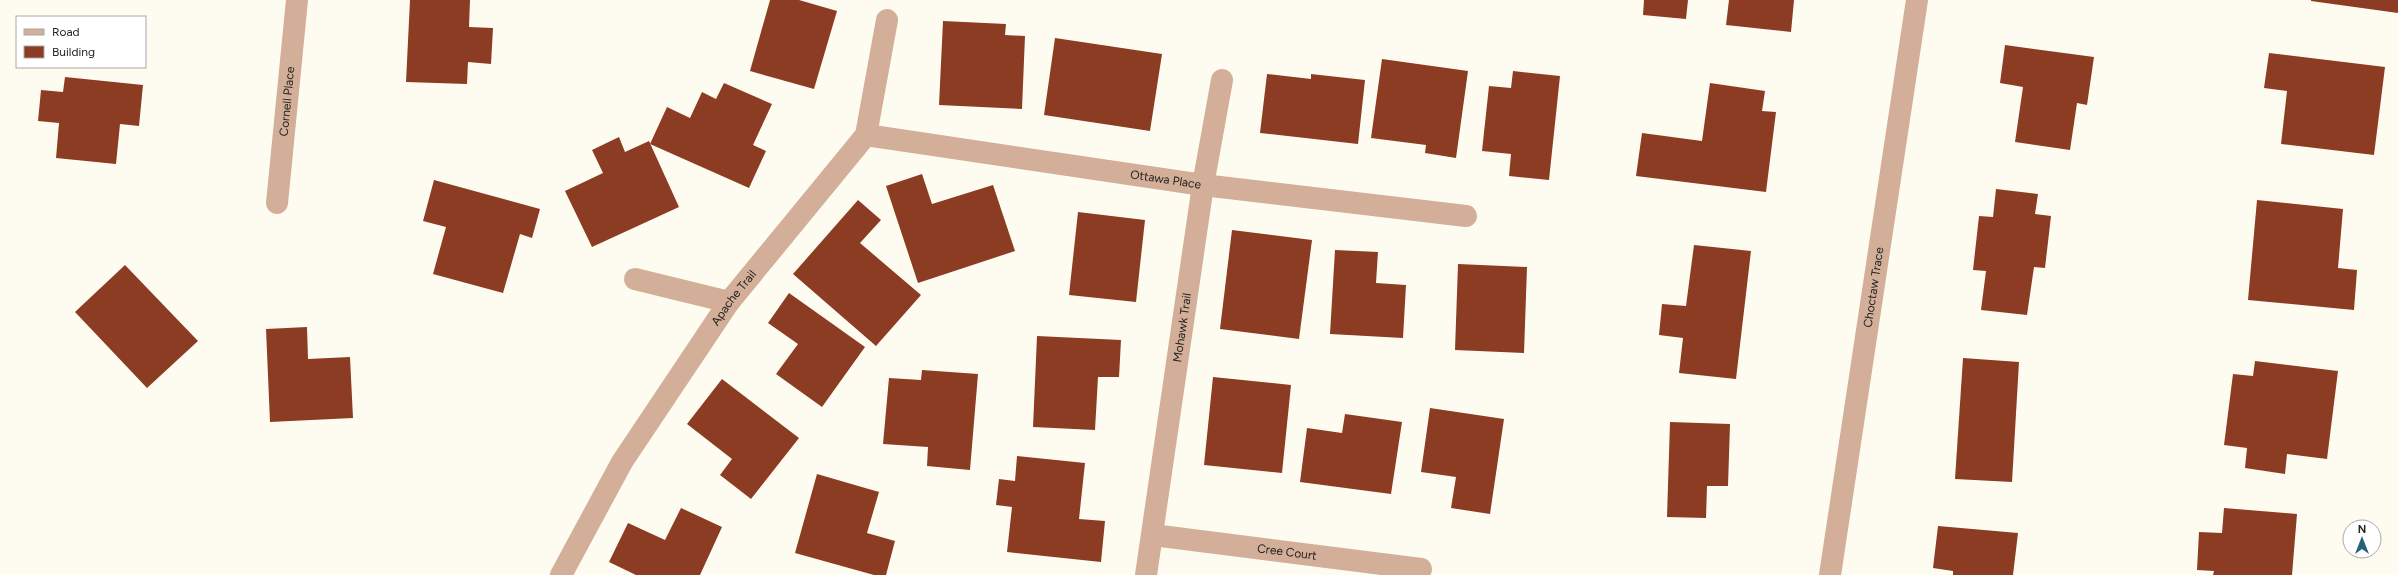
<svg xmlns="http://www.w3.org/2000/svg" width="2398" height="575" font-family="Figtree,sans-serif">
<rect width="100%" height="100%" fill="#fefcf1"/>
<g fill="#8c3c22">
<path d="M410,0H470L469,27L493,28L491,64L468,62L467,84L406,82Z"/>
<path d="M770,0H799L837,11L814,89L750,71Z"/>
<path d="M1644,0H1688L1686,19L1643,15Z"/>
<path d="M1729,0H1794L1791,32L1726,25Z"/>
<path d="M2311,0H2398V13L2311,1Z"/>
<path d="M943,21L1006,24L1005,35L1025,36L1022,109L939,105Z"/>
<path d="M1055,38L1162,54L1150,131L1044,115Z"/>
<path d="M2005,45L2094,57L2087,105L2077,103L2070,150L2015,142L2023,87L2000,83Z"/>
<path d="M2269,53L2385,67L2374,155L2281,144L2287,91L2264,88Z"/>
<path d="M1382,59L1468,71L1456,158L1425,153L1426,145L1371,138Z"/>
<path d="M1513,71L1560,76L1549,180L1509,176L1511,154L1482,151L1489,86L1511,88Z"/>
<path d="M1267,74L1311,79V74L1365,80L1358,144L1260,133Z"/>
<path d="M65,77L143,85L139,126L120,124L116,164L56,158L59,123L38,121L41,90L63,92Z"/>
<path d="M724,83L772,104L753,145L766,151L749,188L650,144L667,107L690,118L702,92L716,99Z"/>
<path d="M1710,83L1765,91L1762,111L1776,112L1766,192L1636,176L1642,133L1702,141Z"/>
<path d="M619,137L625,152L649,141L679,207L592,247L565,191L603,173L592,150Z"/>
<path d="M922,174L932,204L993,185L1015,251L918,283L886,186Z"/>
<path d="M434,180L540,209L532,238L520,234L503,293L433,274L446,227L423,221Z"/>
<path d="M1996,189L2038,194L2035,214L2051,216L2045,268L2034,267L2027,315L1981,310L1986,271L1973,270L1979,216L1993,217Z"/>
<path d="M858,200L881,220L860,243L921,295L876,346L793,274Z"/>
<path d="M2257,200L2343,209L2338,268L2357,270L2354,310L2248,300Z"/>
<path d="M1078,212L1145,220L1136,302L1069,295Z"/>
<path d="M1232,230L1312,240L1299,339L1220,329Z"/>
<path d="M1694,245L1751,251L1736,379L1679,373L1683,338L1659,335L1662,304L1686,306Z"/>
<path d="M1335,250L1378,252L1376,283L1406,285L1403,338L1330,334Z"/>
<path d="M1458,264L1527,267L1524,353L1455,350Z"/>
<path d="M125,265L198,341L147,388L75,312Z"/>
<path d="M789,293L865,347L822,407L776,374L798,344L768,323Z"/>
<path d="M307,327L308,359L350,357L353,418L270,422L266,329Z"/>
<path d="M1037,336L1121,340L1119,377H1098L1095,430L1033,427Z"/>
<path d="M1963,358L2019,362L2012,482L1955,479Z"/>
<path d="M2255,361L2338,371L2327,459L2287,454L2285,474L2245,468L2247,448L2224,445L2233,374L2253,376Z"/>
<path d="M922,370L978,374L970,470L927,466L928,447L883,444L889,378L921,380Z"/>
<path d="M1213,377L1291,385L1282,473L1204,465Z"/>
<path d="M722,379L799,438L751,499L720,475L732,459L687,424Z"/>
<path d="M1430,408L1504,419L1490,514L1451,508L1456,477L1421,472Z"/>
<path d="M1345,414L1402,422L1391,494L1300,482L1307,428L1342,433Z"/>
<path d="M1670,422L1730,424L1728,486H1707L1706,518L1667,517Z"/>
<path d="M1017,456L1085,463L1079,519L1105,521L1101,562L1007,552L1012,507L996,505L999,479L1015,481Z"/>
<path d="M817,474L879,492L867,533L895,541L886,575H874L795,553Z"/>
<path d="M681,508L722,527L700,575H636L609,562L628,523L665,540Z"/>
<path d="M2224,508L2297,514L2292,575H2213L2214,571L2197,570L2199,532L2222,533Z"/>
<path d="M1938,526L2018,533L2013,575H1953V571L1933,568Z"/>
</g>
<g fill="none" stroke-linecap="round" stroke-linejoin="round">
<g stroke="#d3ae99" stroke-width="22">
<path id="s1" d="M866,135L1203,185L1466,216"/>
<path id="s2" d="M277,203L297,0"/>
<path d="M635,279L729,302"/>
<path id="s3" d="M1153,535L1421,569"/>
<path id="s4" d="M561,575L622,462L729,302L866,135L887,20"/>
<path id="s5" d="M1146,575L1203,185L1222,80"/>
<path id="s6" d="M1830,575L1917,0"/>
</g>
</g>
<g text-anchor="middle" stroke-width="4" stroke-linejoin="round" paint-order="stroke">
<g font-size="12" fill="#252420" stroke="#fff">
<text dy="4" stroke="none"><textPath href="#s2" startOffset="102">Cornell Place</textPath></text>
<text dy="4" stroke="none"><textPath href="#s1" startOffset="303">Ottawa Place</textPath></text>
<text dy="4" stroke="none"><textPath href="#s6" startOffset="291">Choctaw Trace</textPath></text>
<text dy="4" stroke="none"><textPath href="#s4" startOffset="327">Apache Trail</textPath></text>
<text dy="4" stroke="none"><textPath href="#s5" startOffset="250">Mohawk Trail</textPath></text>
<text dy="4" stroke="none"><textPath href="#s3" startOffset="135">Cree Court</textPath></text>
</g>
</g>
<rect x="16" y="16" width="130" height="52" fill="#ffffff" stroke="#a8a7a6"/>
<rect x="24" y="29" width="20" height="6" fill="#d3ae99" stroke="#a8a7a6"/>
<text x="52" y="36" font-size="12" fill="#252420">Road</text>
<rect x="24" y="46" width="20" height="12" fill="#8c3c22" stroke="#a8a7a6"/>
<text x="52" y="56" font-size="12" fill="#252420">Building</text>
<g transform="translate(2362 539)"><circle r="19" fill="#ffffff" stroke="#a8a7a6"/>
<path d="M0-3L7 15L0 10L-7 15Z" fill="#246378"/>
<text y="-6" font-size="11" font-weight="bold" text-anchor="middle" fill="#252420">N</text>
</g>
</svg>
